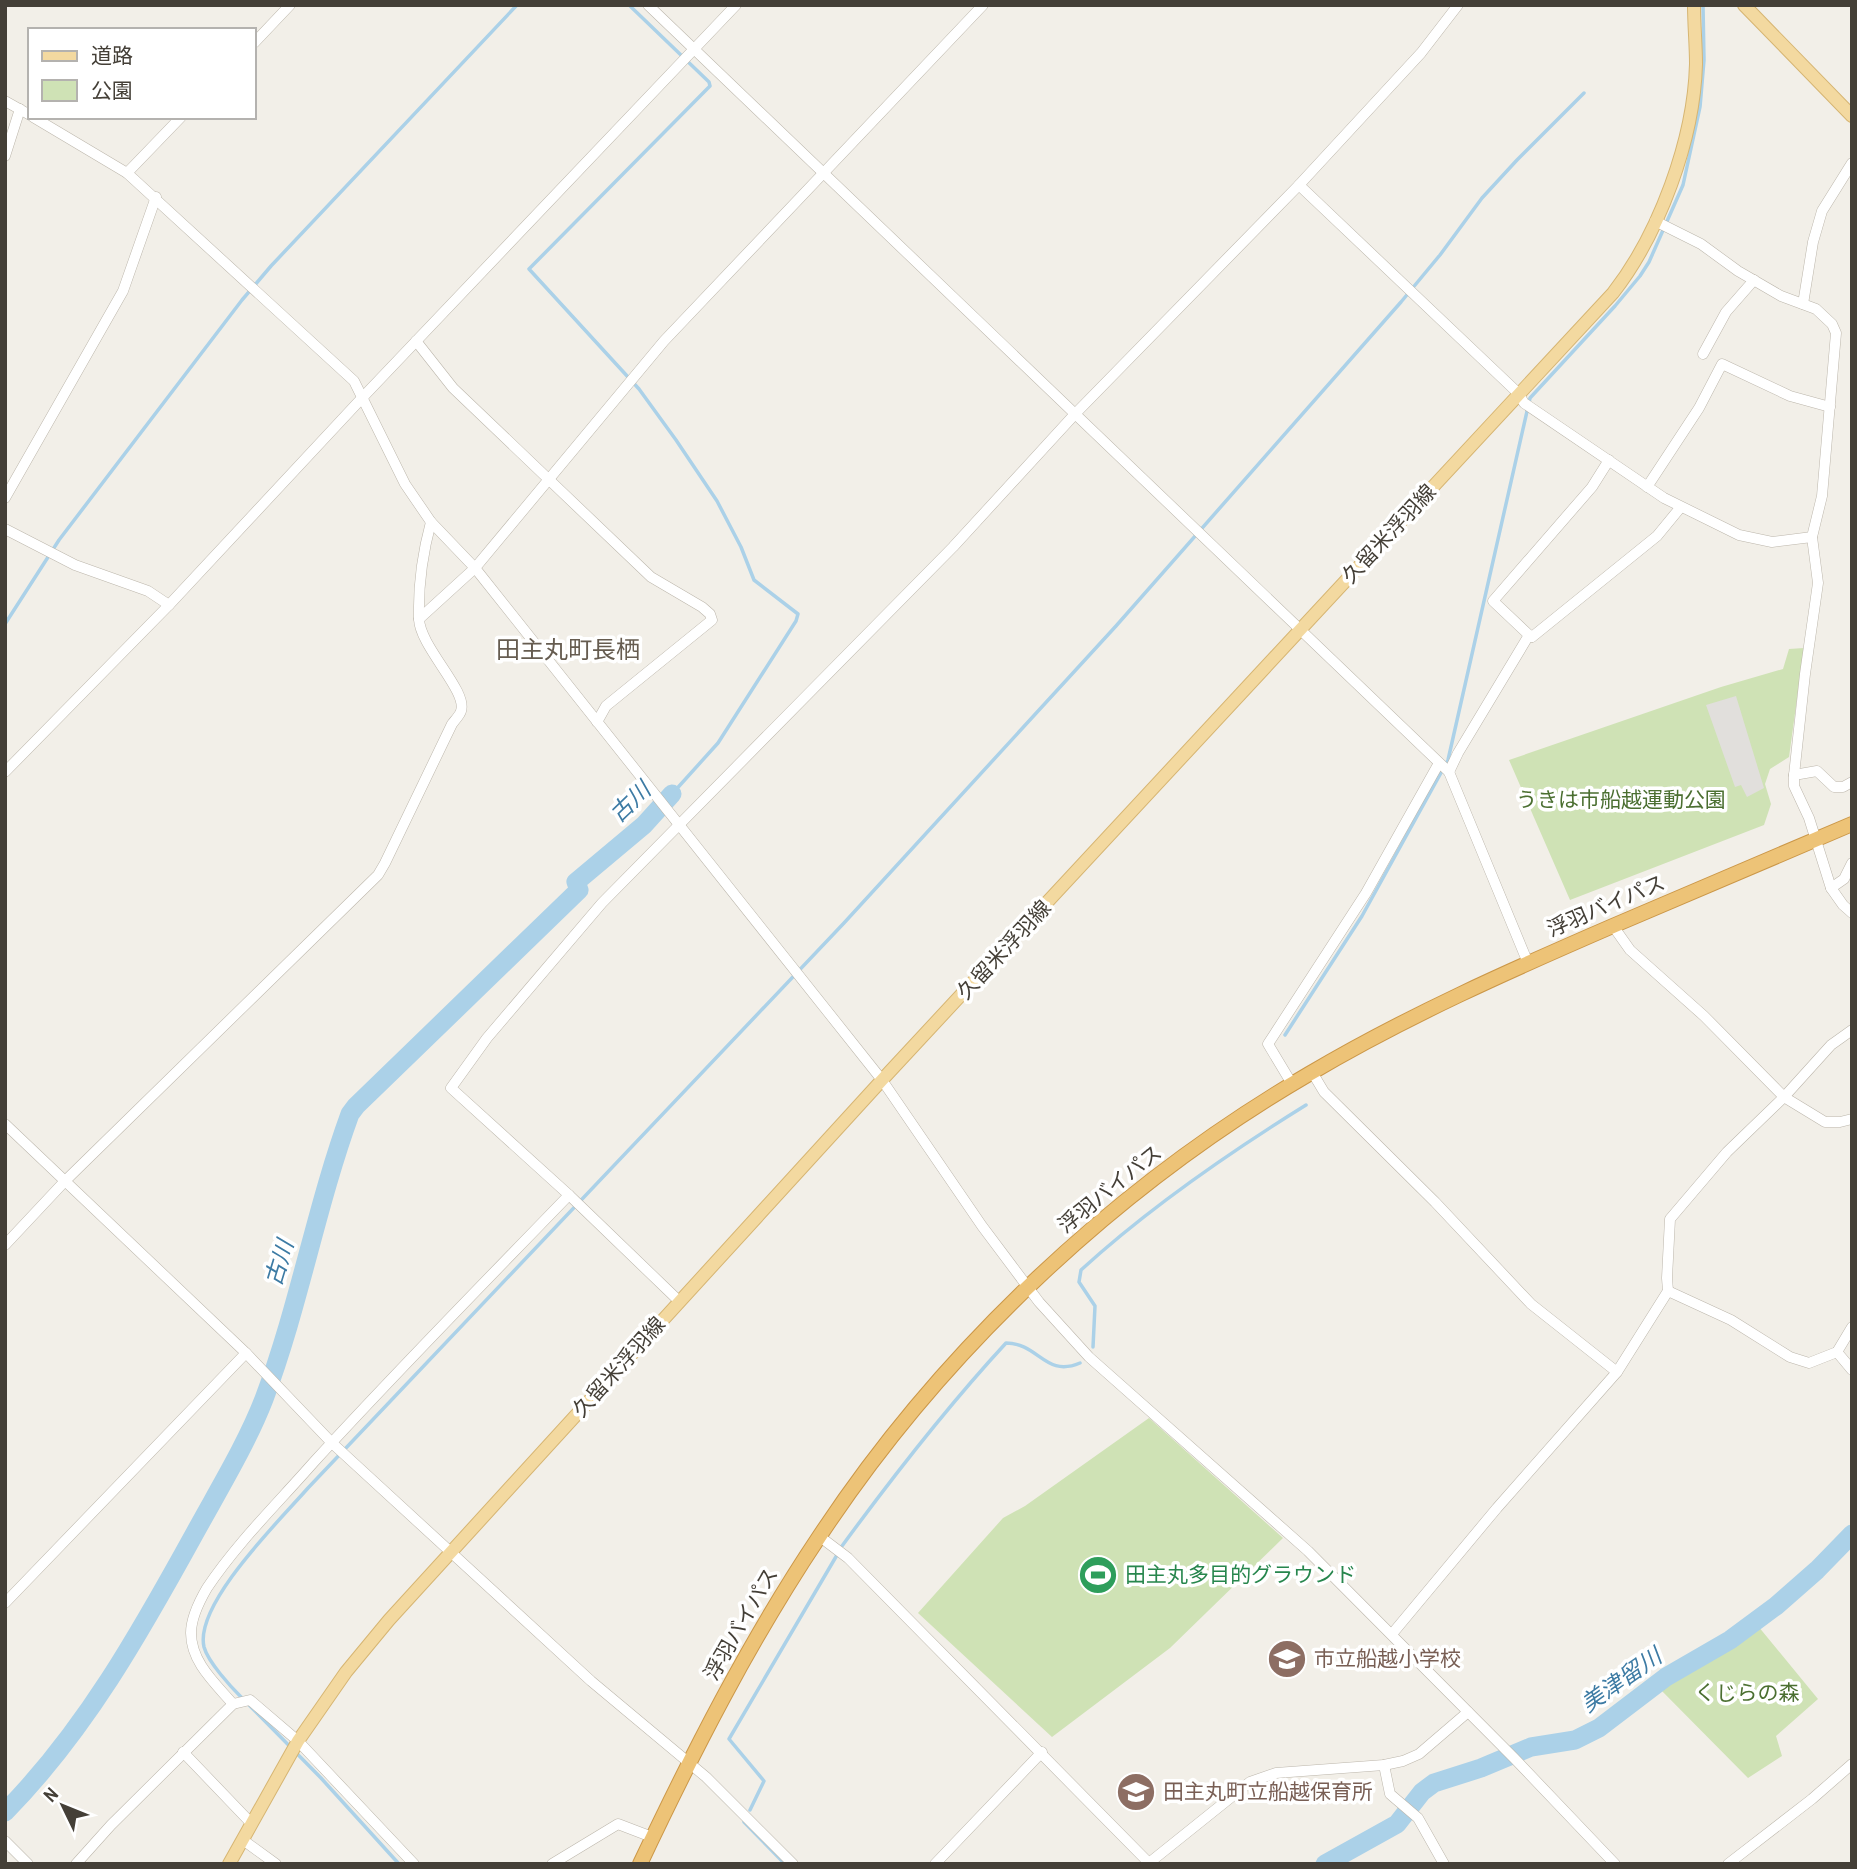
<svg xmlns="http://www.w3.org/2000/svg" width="1857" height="1869" font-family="'Archivo Narrow','Noto Sans JP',sans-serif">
<rect width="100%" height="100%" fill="#f2efe8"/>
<g fill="#cfe2b5">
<path d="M1804,648L1789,757L1770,769L1765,784L1771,804L1764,825L1570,900L1509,760L1721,687L1783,669L1789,649Z"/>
<path d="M1149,1418L1283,1538L1170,1648L1052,1737L918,1613L1003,1518L1025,1506Z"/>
<path d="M1758,1626L1818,1699L1776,1736L1782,1756L1748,1778L1658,1687Z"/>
</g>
<path fill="#e1dfdc" d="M1736,696L1764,788L1747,797L1741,785L1735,787L1706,705Z"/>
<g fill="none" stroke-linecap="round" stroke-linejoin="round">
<g stroke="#abd1e8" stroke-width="3.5">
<path d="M629,5L709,82L710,86L529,269L639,389L676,440L717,501L741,547L754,580L798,614L796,621L718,743L672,794"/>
<path d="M5,624L59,540L242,300L271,266L517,5"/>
<path d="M1285,1035L1362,916L1448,760L1530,398L1615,306L1640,276L1649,262L1683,185L1700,107L1704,60L1703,5"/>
<path d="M1093,1347L1095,1306L1079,1282L1081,1270C1150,1207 1227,1154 1306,1105"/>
<path d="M842,1546C894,1475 946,1408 1006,1343C1039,1343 1045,1378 1080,1363"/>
<path d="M242,1698C231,1687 208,1662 204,1647C194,1604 281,1519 308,1488L844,923L1116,626L1401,302L1440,255L1482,198L1517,160L1584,93"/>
<path d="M248,1704L321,1778L399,1864"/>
<path d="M750,1810L764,1781L729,1739L837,1555"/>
<path d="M744,1822L785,1864"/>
</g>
<g stroke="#abd1e8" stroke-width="19">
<path d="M5,1812C85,1731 141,1631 196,1531C219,1489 247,1443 264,1399C299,1306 316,1207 350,1114L356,1106L579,890L576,882L644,825L672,794"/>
<path d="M1325,1864L1397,1824L1422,1792L1434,1783L1481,1768L1531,1747L1575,1740L1599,1728L1666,1677L1730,1640L1776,1606L1817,1570L1852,1534"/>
</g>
<g stroke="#bcb6ab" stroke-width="11">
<g id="minor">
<path d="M648,5L1449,772L1528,963"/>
<path d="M254,43L290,5"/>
<path d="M5,101L30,115"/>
<path d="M33,117L127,173L354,381L405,484L431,522L475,568L882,1080L982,1226L1039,1302L1089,1357L1308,1551L1514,1758L1615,1864"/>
<path d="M5,156L20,109"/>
<path d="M127,173L181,117"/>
<path d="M1299,185L1518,393L1524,403L1664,498L1739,535L1772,542L1812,537"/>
<path d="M1655,221L1701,244L1738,271L1781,296L1816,309L1832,324L1836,333L1822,496L1812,537L1818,583L1805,674L1794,775V786L1809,818L1831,888L1843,905L1852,913"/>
<path d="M1803,304L1813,242L1822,211L1852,163"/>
<path d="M416,341L453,388L651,577L702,607L710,614L712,620L606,706L597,722"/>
<path d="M1703,354L1726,312L1754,280"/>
<path d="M1647,487L1699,408L1722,364L1790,396L1830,407"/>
<path d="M5,498L123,291L156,197"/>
<path d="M5,529L75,565L148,591L169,605"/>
<path d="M419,619L475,568L664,341L983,5"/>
<path d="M1529,635L1493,601L1592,487L1609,460"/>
<path d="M5,772L169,605L362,398L736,5"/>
<path d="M1449,772L1458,753L1529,635L1532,637L1657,536L1680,508"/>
<path d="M1794,775L1817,771L1834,787H1843L1852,782"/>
<path d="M1831,888L1844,879L1852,863"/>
<path d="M1613,926L1630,950L1704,1016L1784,1097L1825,1122H1840L1852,1119"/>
<path d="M1312,1072L1324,1092L1435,1202L1531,1304L1617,1372"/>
<path d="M1292,1084L1268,1044L1366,893L1439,763"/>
<path d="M5,1124L246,1353L332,1443L591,1681L706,1777L793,1864"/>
<path d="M5,1245L65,1181L378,875L385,863L452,724C455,720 460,715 461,711C468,691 420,647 419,619C418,585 422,555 431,522"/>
<path d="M1668,1291L1731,1320L1790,1357L1809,1363L1837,1352L1852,1327"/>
<path d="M679,1301L569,1195L451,1088L487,1038L602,903L953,547L1075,414L1299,185L1421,53L1458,5"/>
<path d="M1837,1352L1852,1370"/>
<path d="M819,1536L848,1558L1150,1864"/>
<path d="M5,1603L246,1353"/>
<path d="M1392,1634L1497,1508L1617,1372L1668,1291L1667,1278L1670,1219L1727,1152L1784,1097L1831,1045L1852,1030"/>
<path d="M233,1704C215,1683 191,1662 191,1633C191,1618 200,1600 207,1588C237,1543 277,1504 313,1463C396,1372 483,1284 569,1195"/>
<path d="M183,1752L251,1823"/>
<path d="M1384,1765L1390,1794L1418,1818L1444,1864"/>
<path d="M243,1840L276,1864"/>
<path d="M5,1841L28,1864"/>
<path d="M1149,1863L1250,1782L1276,1773L1384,1765L1403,1761L1419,1754L1468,1712"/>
<path d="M76,1864L111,1825L233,1704L250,1700L298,1741L414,1864"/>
<path d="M552,1864L618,1824L652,1837"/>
<path d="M935,1864L1042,1752"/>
<path d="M1728,1864L1812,1799L1852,1764"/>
</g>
</g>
<g stroke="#d6b572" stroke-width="14">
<g id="major">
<path d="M1744,5L1852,116"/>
<path d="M229,1864L298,1741L346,1672L389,1620L882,1080L1613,293C1659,234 1694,140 1696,64C1696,45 1694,25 1694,5"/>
</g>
</g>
<g stroke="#cb9748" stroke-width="16">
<path id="highway" d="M640,1864C693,1752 750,1640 819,1537C942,1350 1117,1186 1309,1074C1407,1016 1511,970 1615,925C1694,891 1773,857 1852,824"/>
</g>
<use href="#minor" stroke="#fff" stroke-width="10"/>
<use href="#major" stroke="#f3d9a0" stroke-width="12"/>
<use href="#highway" stroke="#edc377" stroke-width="14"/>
</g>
<defs>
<g id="stadium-disc" transform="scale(2.0125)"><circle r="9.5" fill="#2e9e5b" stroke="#fff"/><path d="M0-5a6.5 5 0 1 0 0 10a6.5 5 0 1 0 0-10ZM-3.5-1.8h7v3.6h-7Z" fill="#fff"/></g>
<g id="school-disc" transform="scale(2.0125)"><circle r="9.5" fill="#8d6e63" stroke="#fff"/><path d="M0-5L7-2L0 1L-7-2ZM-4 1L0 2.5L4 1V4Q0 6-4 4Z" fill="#fff"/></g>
</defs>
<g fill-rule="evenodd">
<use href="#stadium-disc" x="1098" y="1575"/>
<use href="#school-disc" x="1287" y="1659"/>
<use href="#school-disc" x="1136" y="1792"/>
</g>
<g text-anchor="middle" stroke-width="7" stroke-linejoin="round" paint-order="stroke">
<g font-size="21" fill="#443f37" stroke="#fff">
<text transform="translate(1389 534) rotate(-47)" y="7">久留米浮羽線</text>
<text transform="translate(1606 906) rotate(-23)" y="7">浮羽バイパス</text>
<text transform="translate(1004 950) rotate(-47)" y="7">久留米浮羽線</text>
<text transform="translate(1110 1189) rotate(-39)" y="7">浮羽バイパス</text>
<text transform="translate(619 1367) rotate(-48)" y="7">久留米浮羽線</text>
<text transform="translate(741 1624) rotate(-60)" y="7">浮羽バイパス</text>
</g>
<g font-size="21" fill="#4b6f31" stroke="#fff">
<text x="1621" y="807">うきは市船越運動公園</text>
<text x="1747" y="1700">くじらの森</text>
</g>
<g font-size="21" fill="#27864d" stroke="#fff" text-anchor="start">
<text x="1125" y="1582">田主丸多目的グラウンド</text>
</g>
<g font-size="21" fill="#785e54" stroke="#fff" text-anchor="start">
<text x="1314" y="1666">市立船越小学校</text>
<text x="1163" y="1799">田主丸町立船越保育所</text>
</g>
<g font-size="23" font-style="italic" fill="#3d7ba4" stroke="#fff">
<text transform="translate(630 802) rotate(-44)" y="8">古川</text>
<text transform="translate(279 1263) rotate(-73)" y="8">古川</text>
<text transform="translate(1621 1680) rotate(-35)" y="8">美津留川</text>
</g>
<g font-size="24" fill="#665c50" stroke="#fff">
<text x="568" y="658">田主丸町長栖</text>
</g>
</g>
<rect width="1857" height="1869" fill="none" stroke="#443f37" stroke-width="14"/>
<rect x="28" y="28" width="228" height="91" fill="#ffffff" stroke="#b4b2af" stroke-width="2"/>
<rect x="42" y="51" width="35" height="10" fill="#f3d9a0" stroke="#b4b2af" stroke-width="2"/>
<text x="91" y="63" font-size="21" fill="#443f37">道路</text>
<rect x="42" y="80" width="35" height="21" fill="#cfe2b5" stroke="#b4b2af" stroke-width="2"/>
<text x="91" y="98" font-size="21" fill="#443f37">公園</text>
<g transform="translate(63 1806) rotate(313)" stroke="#ffffff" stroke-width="5" paint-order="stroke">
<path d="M0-5L12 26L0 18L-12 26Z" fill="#443f37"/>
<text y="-10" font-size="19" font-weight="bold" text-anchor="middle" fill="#443f37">N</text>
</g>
</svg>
